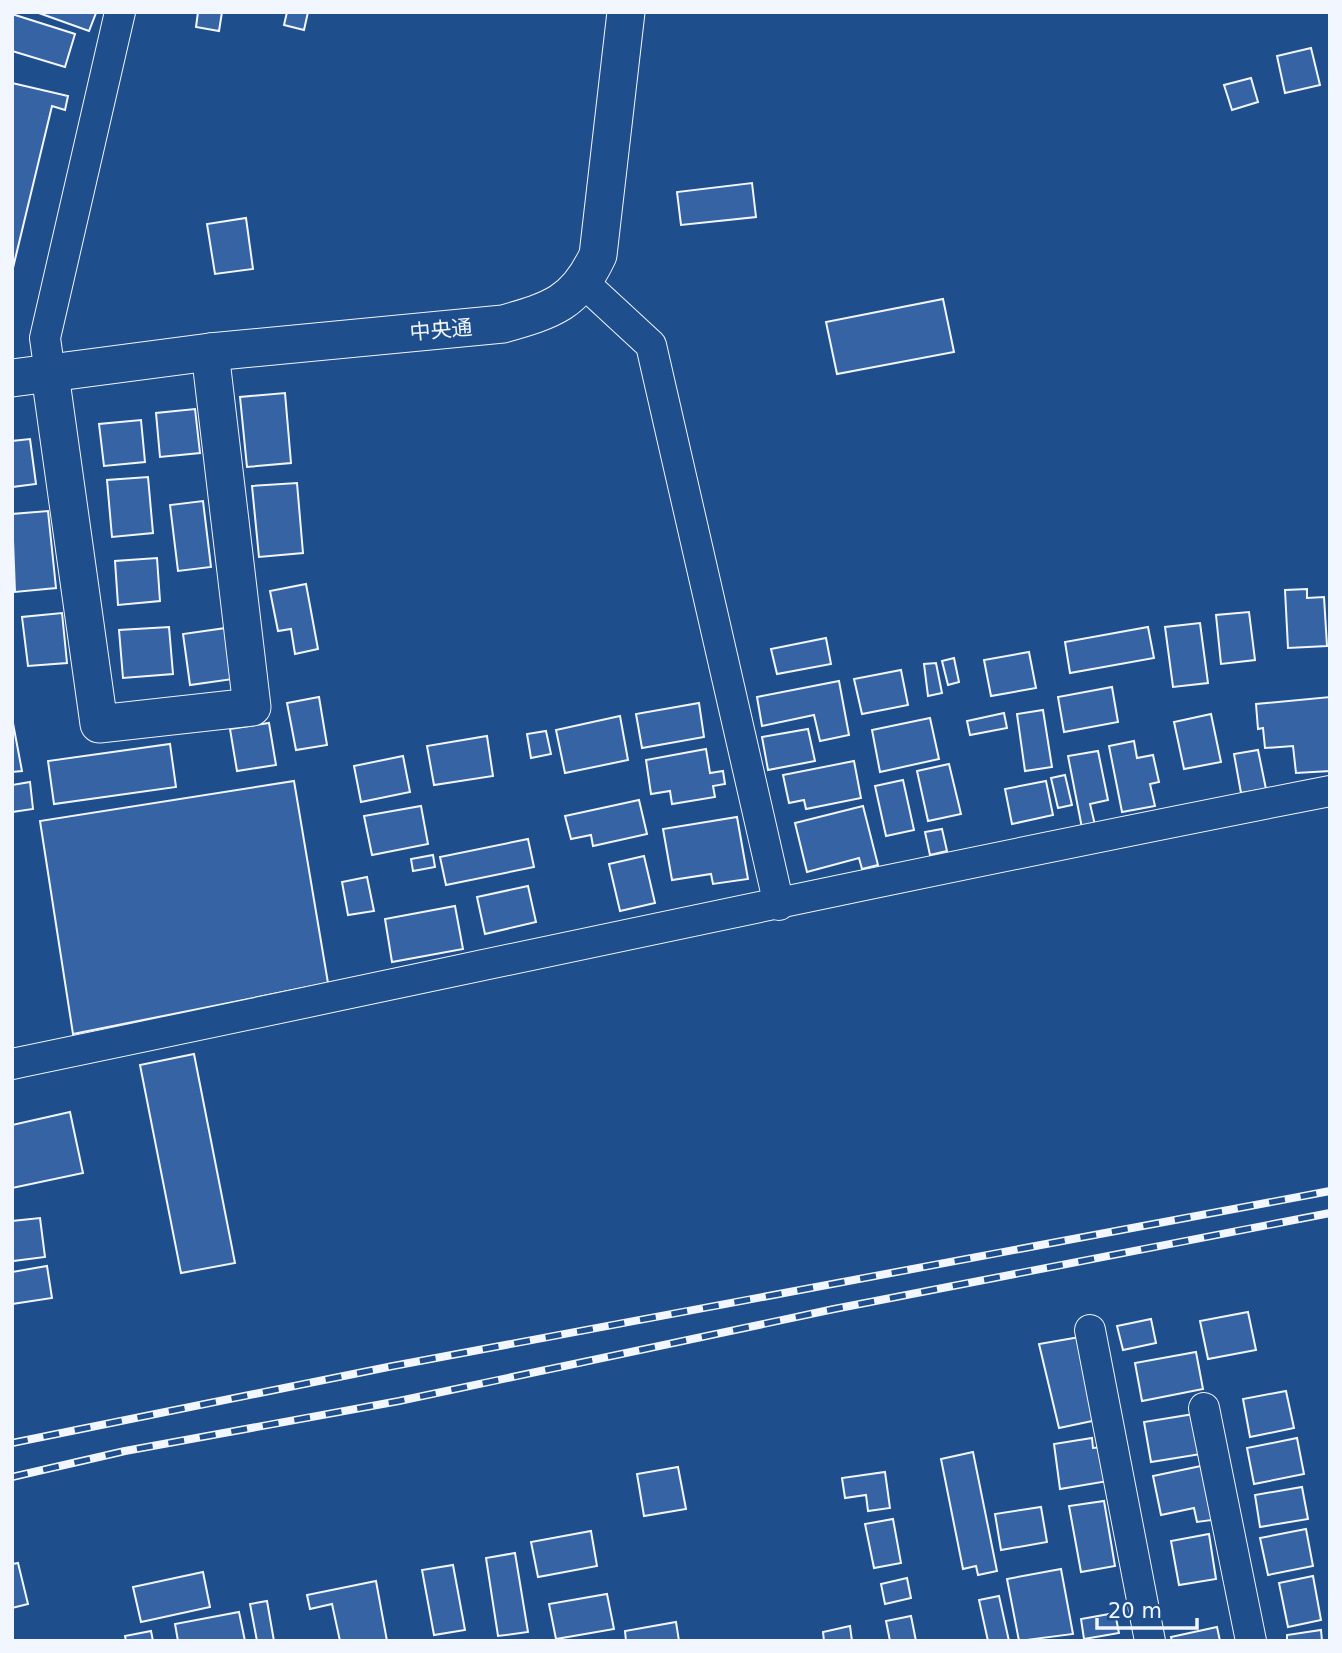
<svg xmlns="http://www.w3.org/2000/svg" width="1342" height="1653" font-family="'DejaVu Sans','Noto Sans JP',sans-serif">
<rect width="100%" height="100%" fill="#1f4e8c"/>
<g fill="#3563a3" stroke="#f2f6ff" stroke-width="2">
<path d="M36,12H94L96,13L89,31Z"/>
<path d="M198,12H222L219,31L196,27Z"/>
<path d="M287,12H308L304,30L284,25Z"/>
<path d="M12,14L75,34L65,67L12,51Z"/>
<path d="M1311,48L1320,85L1285,93L1277,56Z"/>
<path d="M1251,78L1258,102L1232,110L1224,85Z"/>
<path d="M12,83L68,96L65,110L52,106L12,272Z"/>
<path d="M752,183L756,217L681,225L677,192Z"/>
<path d="M246,218L253,269L215,274L207,224Z"/>
<path d="M943,299L954,352L837,374L826,322Z"/>
<path d="M285,393L291,463L247,467L240,397Z"/>
<path d="M195,409L200,453L160,457L156,413Z"/>
<path d="M141,420L145,462L104,466L99,424Z"/>
<path d="M30,439L36,484L12,487V441Z"/>
<path d="M148,477L153,533L112,537L107,480Z"/>
<path d="M297,483L303,553L259,557L252,486Z"/>
<path d="M203,501L211,567L178,571L170,505Z"/>
<path d="M48,511L56,588L15,592L12,514Z"/>
<path d="M157,558L160,601L118,605L115,561Z"/>
<path d="M306,584L318,649L295,654L291,629L278,631L270,591Z"/>
<path d="M1307,589V598L1324,597L1327,646L1288,648L1285,590Z"/>
<path d="M1249,612L1255,660L1221,664L1216,615Z"/>
<path d="M62,613L67,663L28,666L22,617Z"/>
<path d="M1200,623L1208,683L1173,687L1165,627Z"/>
<path d="M169,627L173,674L123,678L119,630Z"/>
<path d="M1148,627L1154,658L1070,673L1065,642Z"/>
<path d="M226,628L233,679L190,685L183,634Z"/>
<path d="M826,638L831,664L777,674L771,649Z"/>
<path d="M1029,652L1036,688L991,696L984,660Z"/>
<path d="M954,658L959,682L948,685L942,661Z"/>
<path d="M936,663L942,693L928,696L924,664Z"/>
<path d="M901,670L908,705L862,714L854,679Z"/>
<path d="M839,681L849,735L820,741L814,715L762,726L757,697Z"/>
<path d="M1112,687L1118,722L1064,732L1058,697Z"/>
<path d="M319,697L327,745L296,750L287,703Z"/>
<path d="M1330,697V771L1296,773L1293,746L1265,748L1263,728L1258,729L1256,704Z"/>
<path d="M699,703L704,737L642,748L636,714Z"/>
<path d="M1043,710L1052,767L1025,771L1017,714Z"/>
<path d="M1004,713L1007,728L970,735L967,721Z"/>
<path d="M1211,714L1221,762L1184,769L1174,722Z"/>
<path d="M620,716L628,760L565,773L556,730Z"/>
<path d="M12,718L22,771L12,772Z"/>
<path d="M930,718L939,759L880,772L872,730Z"/>
<path d="M269,723L276,765L237,771L230,729Z"/>
<path d="M808,729L815,761L768,770L762,737Z"/>
<path d="M546,731L551,754L531,758L527,734Z"/>
<path d="M487,736L493,776L434,785L427,746Z"/>
<path d="M1134,741L1137,758L1153,755L1159,782L1150,784L1155,806L1122,812L1109,746Z"/>
<path d="M170,744L176,787L54,804L48,761Z"/>
<path d="M706,749L710,773L723,771L725,784L713,786L715,797L672,804L670,791L651,794L646,760Z"/>
<path d="M1258,750L1266,789L1241,793L1234,754Z"/>
<path d="M1098,751L1108,800L1090,804L1095,825L1082,828L1068,756Z"/>
<path d="M403,756L410,792L361,802L354,766Z"/>
<path d="M854,761L861,798L806,809L804,800L789,803L783,775Z"/>
<path d="M949,764L961,814L928,821L917,771Z"/>
<path d="M1065,775L1072,805L1058,808L1051,778Z"/>
<path d="M903,780L914,830L886,836L875,786Z"/>
<path d="M294,781L328,983L73,1034L40,821Z"/>
<path d="M1046,781L1053,815L1012,824L1005,789Z"/>
<path d="M30,782L33,809L12,812V785Z"/>
<path d="M639,800L647,834L593,846L591,835L571,839L565,816Z"/>
<path d="M421,806L428,844L372,855L364,816Z"/>
<path d="M863,806L878,865L862,869L859,858L807,872L795,823Z"/>
<path d="M737,817L748,879L713,884L711,874L672,880L663,829Z"/>
<path d="M942,829L947,851L930,855L925,832Z"/>
<path d="M528,839L534,867L446,885L440,857Z"/>
<path d="M433,855L435,867L413,871L411,859Z"/>
<path d="M644,856L655,903L620,911L609,864Z"/>
<path d="M367,877L374,911L348,915L342,882Z"/>
<path d="M528,886L536,922L485,934L477,897Z"/>
<path d="M455,906L463,949L392,962L385,919Z"/>
<path d="M194,1054L235,1263L181,1273L140,1065Z"/>
<path d="M70,1112L83,1173L12,1188V1125Z"/>
<path d="M40,1218L45,1257L13,1261L12,1221Z"/>
<path d="M47,1266L52,1298L12,1304V1272Z"/>
<path d="M1248,1312L1256,1350L1208,1359L1200,1321Z"/>
<path d="M1151,1319L1156,1343L1123,1350L1117,1326Z"/>
<path d="M1080,1337L1097,1420L1059,1428L1039,1344Z"/>
<path d="M1196,1352L1203,1389L1142,1401L1135,1363Z"/>
<path d="M1286,1391L1294,1428L1250,1437L1243,1399Z"/>
<path d="M1194,1414L1201,1454L1151,1462L1144,1422Z"/>
<path d="M1092,1438L1093,1448L1103,1447L1108,1481L1060,1489L1054,1444Z"/>
<path d="M1297,1438L1304,1474L1254,1484L1247,1448Z"/>
<path d="M973,1452L997,1571L978,1575L976,1566L963,1569L941,1459Z"/>
<path d="M1201,1466L1212,1520L1197,1522L1194,1508L1161,1515L1153,1476Z"/>
<path d="M678,1467L686,1509L644,1516L637,1474Z"/>
<path d="M885,1472L890,1508L868,1511L866,1495L845,1498L842,1478Z"/>
<path d="M1302,1487L1308,1519L1260,1527L1255,1495Z"/>
<path d="M1104,1501L1115,1566L1081,1572L1069,1506Z"/>
<path d="M1041,1507L1047,1542L1001,1550L995,1514Z"/>
<path d="M893,1519L901,1563L874,1568L865,1524Z"/>
<path d="M1306,1529L1313,1566L1268,1575L1260,1538Z"/>
<path d="M591,1531L597,1566L538,1577L531,1542Z"/>
<path d="M1209,1534L1216,1579L1179,1585L1171,1541Z"/>
<path d="M515,1553L528,1632L498,1636L486,1558Z"/>
<path d="M18,1563L28,1604L12,1608V1564Z"/>
<path d="M453,1565L465,1630L434,1635L422,1570Z"/>
<path d="M1061,1569L1073,1634L1019,1641L1007,1579Z"/>
<path d="M203,1572L210,1607L141,1622L133,1587Z"/>
<path d="M1313,1576L1321,1620L1288,1627L1279,1583Z"/>
<path d="M907,1578L911,1598L885,1604L881,1584Z"/>
<path d="M376,1581L387,1641H340L332,1604L310,1609L307,1595Z"/>
<path d="M607,1594L614,1629L556,1639L549,1604Z"/>
<path d="M999,1596L1009,1641H988L979,1600Z"/>
<path d="M267,1601L274,1641H257L250,1604Z"/>
<path d="M239,1612L245,1641H178L175,1624Z"/>
<path d="M1115,1613L1119,1633L1084,1639L1081,1619Z"/>
<path d="M911,1616L916,1641H890L886,1621Z"/>
<path d="M676,1622L679,1641H626L625,1631Z"/>
<path d="M850,1626L852,1641H824L823,1632Z"/>
<path d="M1217,1627L1220,1641H1172L1171,1637Z"/>
<path d="M1321,1630L1322,1641H1287V1635Z"/>
<path d="M151,1631L153,1641H126L125,1636Z"/>
</g>
<g fill="none" stroke-linecap="round" stroke-linejoin="round">
<g stroke="#f2f6ff" stroke-width="32">
<g id="minor">
<path d="M584,283L651,345L779,905"/>
<path d="M50,374L45,338L120,12"/>
<path d="M12,1064C451,973 890,877 1330,791"/>
<path d="M1090,1330L1150,1641"/>
<path d="M1204,1408L1251,1641"/>
</g>
</g>
<g stroke="#f2f6ff" stroke-width="39">
<g id="tertiary">
<path d="M50,374L99,724L252,707L210,352"/>
<path d="M12,378L210,352L503,324C552,310 576,303 598,255L626,12"/>
</g>
</g>
<use href="#minor" stroke="#1f4e8c" stroke-width="30"/>
<use href="#tertiary" stroke="#1f4e8c" stroke-width="37"/>
<g stroke="#f2f6ff" stroke-width="8">
<g id="rail">
<path d="M12,1443L393,1366L1330,1191"/>
<path d="M12,1477L125,1451L399,1401L834,1309L1330,1213"/>
</g>
</g>
<use href="#rail" stroke="#1f4e8c" stroke-width="5" stroke-dasharray="16" stroke-linecap="butt"/>
</g>
<g text-anchor="middle" stroke-width="5" stroke-linejoin="round" paint-order="stroke">
<g font-size="21" fill="#f2f6ff" stroke="#1f4e8c">
<text transform="translate(441 330) rotate(-5)" y="7">中央通</text>
</g>
</g>
<rect width="1342" height="1653" fill="none" stroke="#f2f6ff" stroke-width="28"/>
<path d="M1097 1618v10h100v-10" fill="none" stroke="#f2f6ff" stroke-width="3.5"/>
<text x="1108" y="1618" font-size="21" fill="#f2f6ff" stroke="#1f4e8c" stroke-width="5" paint-order="stroke">20 m</text>
</svg>
